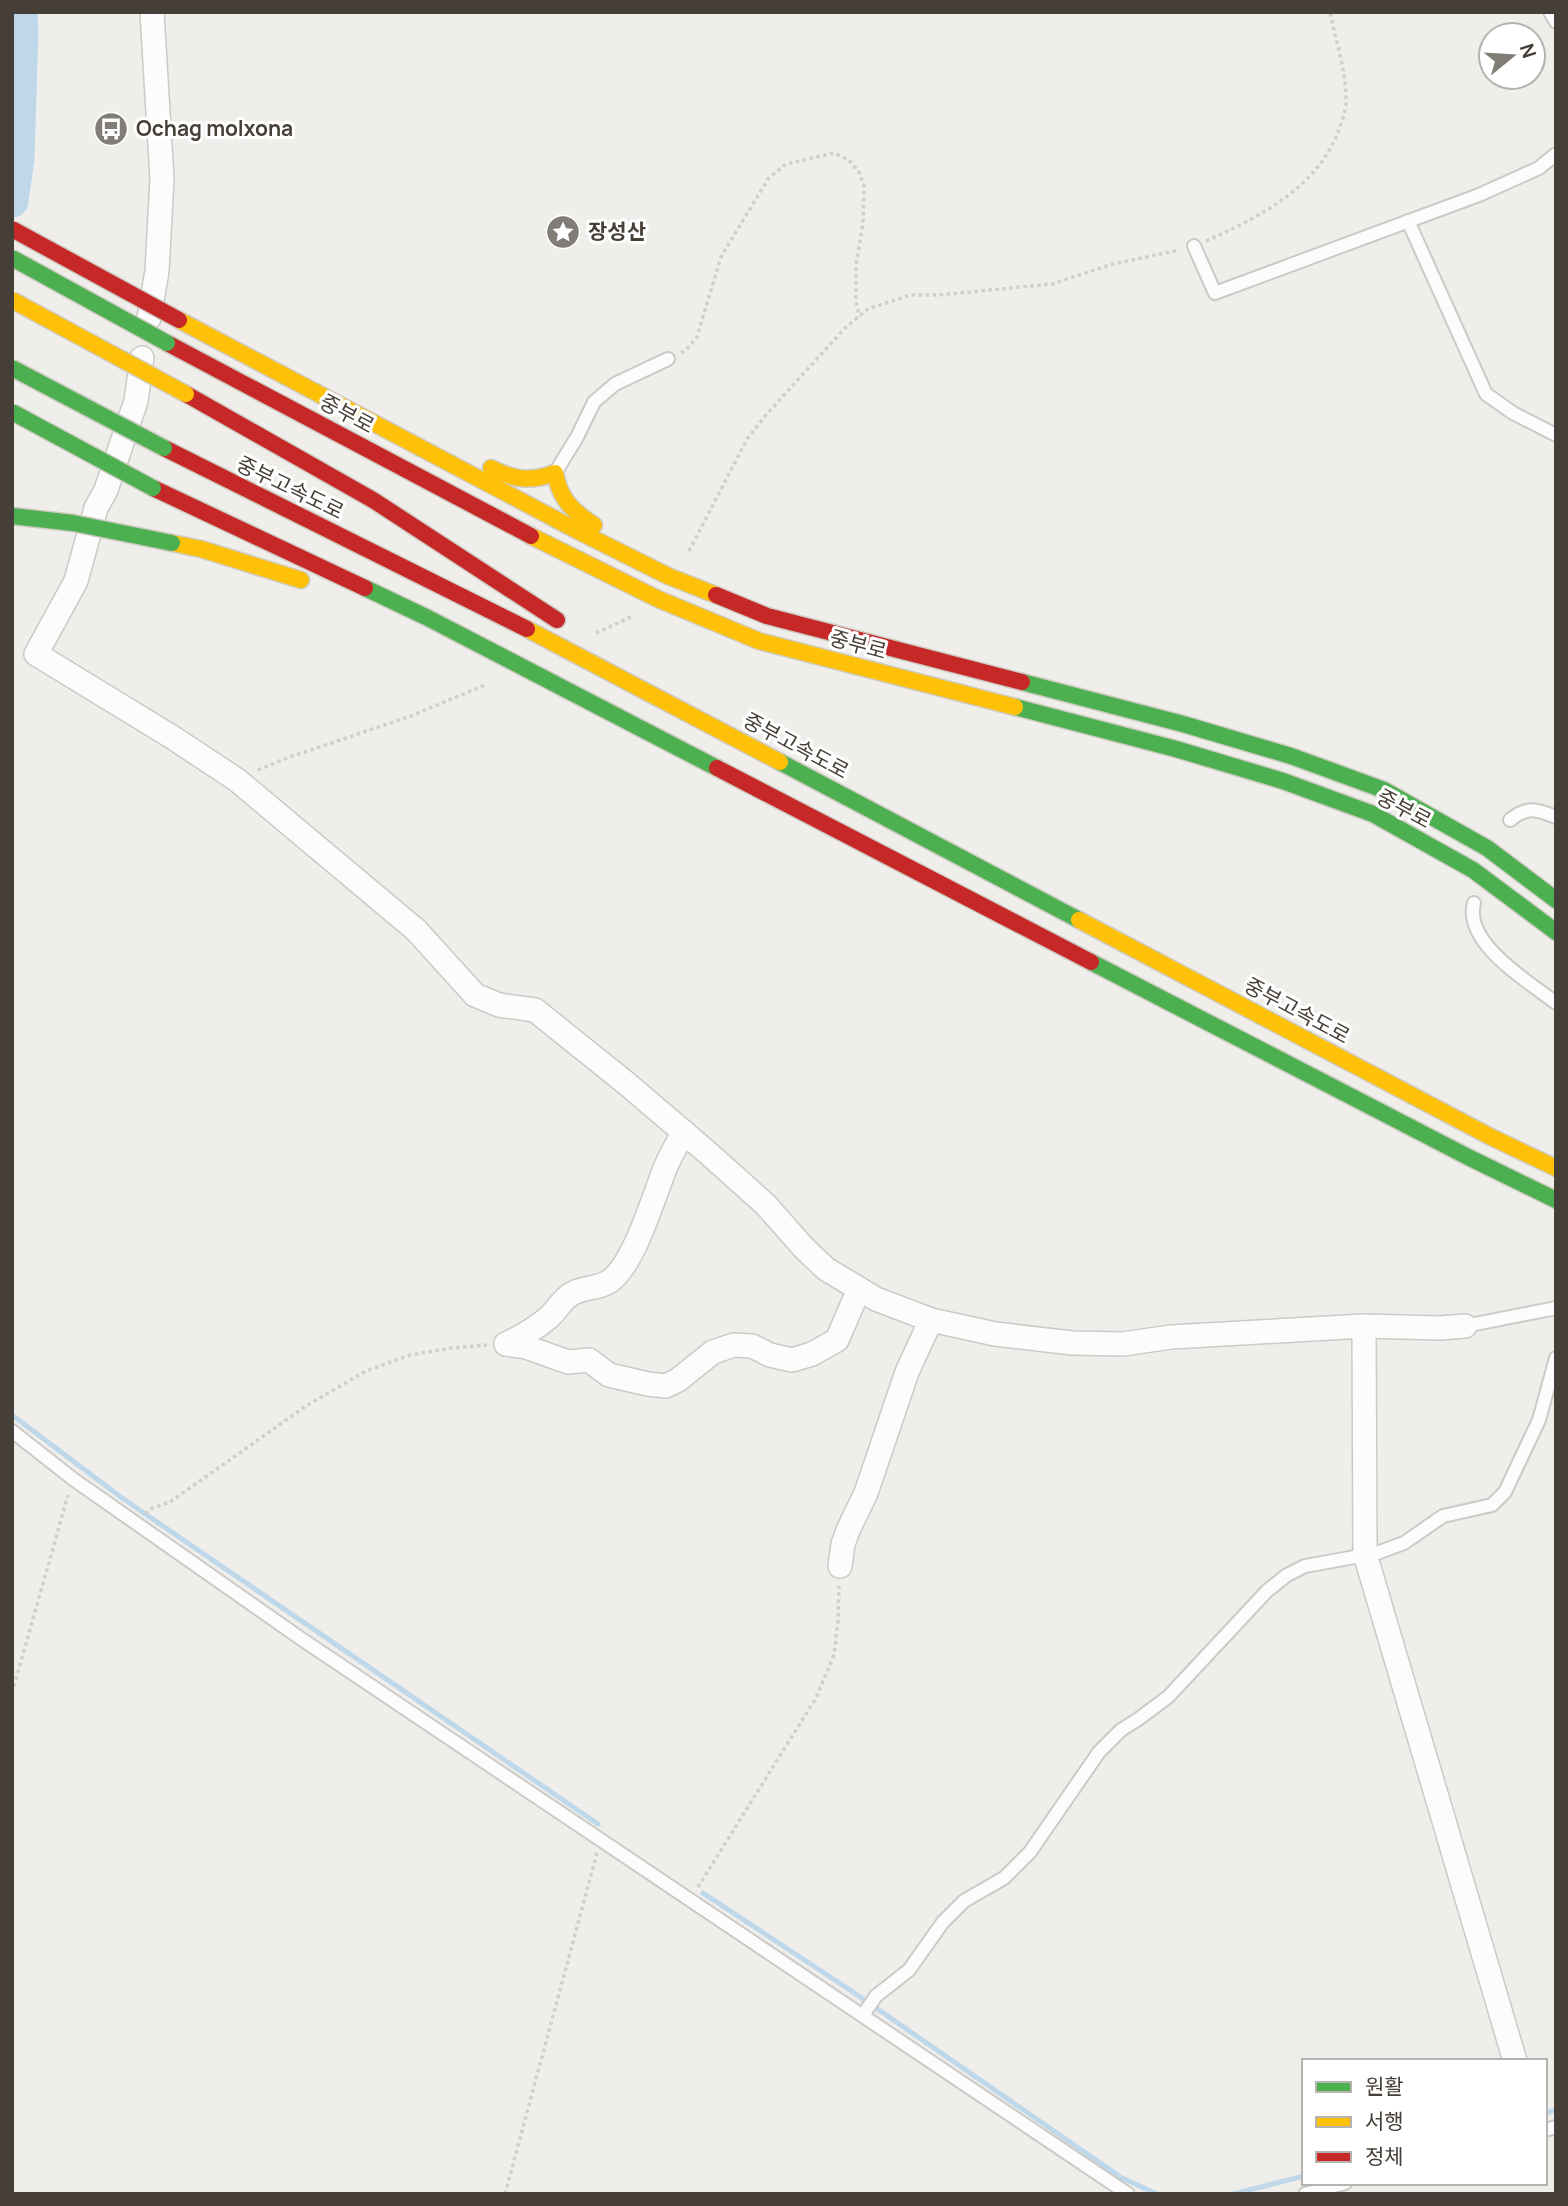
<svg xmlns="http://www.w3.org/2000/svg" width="1568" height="2206" font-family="Manrope,'Noto Sans KR',sans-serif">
<rect width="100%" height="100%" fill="#efeeea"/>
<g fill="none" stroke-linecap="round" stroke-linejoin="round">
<g stroke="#bed8ea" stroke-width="5">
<path d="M12,1415L122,1498L598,1824"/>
<path d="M703,1893L850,1990L1122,2178L1157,2194"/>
<path d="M1545,2113L1556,2110"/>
<path d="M1233,2194L1304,2176"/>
</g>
<path stroke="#bed8ea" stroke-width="33" d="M12,201L18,158L22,30L21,12"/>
<g stroke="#cccac6" stroke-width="16">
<g id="lane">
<path d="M1550,12L1556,22"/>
<path d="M1408,221L1486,394L1513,413L1556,435"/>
<path d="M1194,246L1215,293L1479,195L1539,168L1556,154"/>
<path d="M555,473L577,437L594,402L615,384L668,359"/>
<path d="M1510,820C1527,806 1536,809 1556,817"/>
<path d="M1474,903C1463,943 1529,982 1556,1003"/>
<path d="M1465,1326L1556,1308"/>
<path d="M12,1431L73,1479L300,1638L1128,2194"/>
<path d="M863,2015L876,1996L909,1970L943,1922L964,1901L1004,1878L1030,1852L1099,1752L1121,1730L1137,1720L1168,1697L1267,1591L1287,1575L1305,1566L1377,1553L1404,1543L1443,1516L1492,1505L1505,1492L1539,1420L1556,1358"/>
<path d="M1545,2130L1556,2127"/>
<path d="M1305,2194L1345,2183"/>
</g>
</g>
<g stroke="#cccac6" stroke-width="26">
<g id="street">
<path d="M149,318L157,271L162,179L152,12"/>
<path d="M142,358L136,401L106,490L96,508L76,581L36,654L172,737L237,780L416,930L475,995L499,1005L535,1010L626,1083L708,1153L766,1205L803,1247L826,1269L876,1299L931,1320L995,1334L1072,1343L1123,1344L1171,1337L1364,1326L1440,1328L1465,1326"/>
<path d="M1364,1326L1365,1554L1515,2061"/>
<path d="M506,1344L526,1347L568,1362L589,1360L609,1375L648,1384L666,1386L678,1380L713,1352L734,1345L752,1346L770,1355L792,1360L812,1354L837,1340L859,1289"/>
<path d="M506,1344C521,1337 535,1329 548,1318C556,1311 561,1301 570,1295C582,1286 597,1290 610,1281C635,1263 654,1195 666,1166C671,1154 678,1143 684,1132"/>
<path d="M840,1566L843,1544L849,1528L866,1493L907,1372L931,1320"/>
</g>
</g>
<g stroke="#cecbc2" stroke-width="19">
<g id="fast">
<path d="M365,588L426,617L717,768"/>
<path d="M1022,682L1183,724L1291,756L1384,790L1487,848L1556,900"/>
<path d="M1015,707L1176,749L1283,781L1373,814L1473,870L1556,932"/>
<path d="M780,762L1079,920"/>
<path d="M1091,962L1470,1158L1556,1200"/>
</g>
</g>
<g stroke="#cecbc2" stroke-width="19">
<g id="slow">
<path d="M179,320L576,530L668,576L716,595"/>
<path d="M491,468C514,480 531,482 555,473C560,499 572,511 594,525"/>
<path d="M531,536L658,599L759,641L1015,707"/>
<path d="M172,543L201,549L301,580"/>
<path d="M527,629L780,762"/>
<path d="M1079,920L1491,1137L1556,1168"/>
</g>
</g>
<g stroke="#cecbc2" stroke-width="19">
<g id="jam">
<path d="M167,343L531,536"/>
<path d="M186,394L373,500L557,620"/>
<path d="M164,448L527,629"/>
<path d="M153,488L365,588"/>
<path d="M716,595L767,616L1022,682"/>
<path d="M717,768L1091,962"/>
</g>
</g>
<g stroke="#d1cecb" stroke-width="3.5" stroke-dasharray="3.5 3.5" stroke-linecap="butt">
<path d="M1206,241C1262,216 1321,186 1341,124C1343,117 1346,110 1346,103C1347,73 1336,42 1330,12"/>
<path d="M681,353L686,350L697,337L721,257L768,179L786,164L834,153L849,160L859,172L864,186L863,223L856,265V301L859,317"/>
<path d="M689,551L747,439L765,416L845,328L868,309L910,295H938L1052,284L1113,264L1179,250"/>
<path d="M596,633L633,616"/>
<path d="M258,770L287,758L411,716L485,685"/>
<path d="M146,1514L150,1509L170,1502L306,1406L366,1371L410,1355L452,1348L487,1345"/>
<path d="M12,1693L68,1495"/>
<path d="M698,1887L816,1698L834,1655L838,1621L839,1586"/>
<path d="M505,2194L597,1853"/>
</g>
<use href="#lane" stroke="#fdfcfc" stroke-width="12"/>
<use href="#street" stroke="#fdfcfc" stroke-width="23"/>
<use href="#fast" stroke="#4caf50" stroke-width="16"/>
<use href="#slow" stroke="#ffc107" stroke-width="16"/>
<use href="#jam" stroke="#c62828" stroke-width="16"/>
<g stroke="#cecbc2" stroke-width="19" stroke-linecap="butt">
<g id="fast-bridge">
<path d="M12,258L167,343"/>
<path d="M12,368L164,448"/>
<path d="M12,412L153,488"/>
<path d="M12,516L73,523L172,543"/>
</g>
</g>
<g stroke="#cecbc2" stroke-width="19" stroke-linecap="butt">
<path id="slow-bridge" d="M12,300L186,394"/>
</g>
<g stroke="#cecbc2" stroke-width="19" stroke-linecap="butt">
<path id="jam-bridge" d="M12,229L179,320"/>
</g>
<use href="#fast-bridge" stroke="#4caf50" stroke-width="16"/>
<use href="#slow-bridge" stroke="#ffc107" stroke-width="16"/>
<use href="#jam-bridge" stroke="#c62828" stroke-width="16"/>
</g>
<defs>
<g id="bus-disc" transform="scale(1.75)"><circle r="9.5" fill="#807c76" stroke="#fff"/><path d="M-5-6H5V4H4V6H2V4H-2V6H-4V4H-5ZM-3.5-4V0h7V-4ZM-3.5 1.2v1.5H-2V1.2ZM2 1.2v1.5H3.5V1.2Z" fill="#fff"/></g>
<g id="sight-disc" transform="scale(1.75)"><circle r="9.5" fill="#807c76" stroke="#fff"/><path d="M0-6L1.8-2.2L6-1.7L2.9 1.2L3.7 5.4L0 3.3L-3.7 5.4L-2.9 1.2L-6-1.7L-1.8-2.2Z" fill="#fff"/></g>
</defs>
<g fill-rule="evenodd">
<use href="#bus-disc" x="111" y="129"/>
<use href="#sight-disc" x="563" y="232"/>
</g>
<g text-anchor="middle" stroke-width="6" stroke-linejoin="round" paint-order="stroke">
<g font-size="21" font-weight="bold" fill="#453f37" stroke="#fff" text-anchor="start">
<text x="136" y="136">Ochag molxona</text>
<text x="588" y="239">장성산</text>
</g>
<g font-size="21" fill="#453f37" stroke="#fff">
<text transform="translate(347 414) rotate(28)" y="7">중부로</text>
<text transform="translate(290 488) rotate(26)" y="7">중부고속도로</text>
<text transform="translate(858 645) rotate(15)" y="7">중부로</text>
<text transform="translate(796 746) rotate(28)" y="7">중부고속도로</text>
<text transform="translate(1404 809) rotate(28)" y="7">중부로</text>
<text transform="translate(1297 1011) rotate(28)" y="7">중부고속도로</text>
</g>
</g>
<rect width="1568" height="2206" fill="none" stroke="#453f37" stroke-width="28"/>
<rect x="1302" y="2059" width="245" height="126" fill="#ffffff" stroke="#b5b2af" stroke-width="2"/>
<rect x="1316" y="2082" width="35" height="10" fill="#4caf50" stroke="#b5b2af" stroke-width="2"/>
<text x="1365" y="2094" font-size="21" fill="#453f37">원활</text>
<rect x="1316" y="2117" width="35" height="10" fill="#ffc107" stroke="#b5b2af" stroke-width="2"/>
<text x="1365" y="2129" font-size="21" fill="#453f37">서행</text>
<rect x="1316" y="2152" width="35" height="10" fill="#c62828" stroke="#b5b2af" stroke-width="2"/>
<text x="1365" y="2164" font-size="21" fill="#453f37">정체</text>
<g transform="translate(1512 56) rotate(72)"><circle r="33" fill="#ffffff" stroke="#b5b2af" stroke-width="2"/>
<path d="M0-5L12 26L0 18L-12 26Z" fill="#807c76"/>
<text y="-10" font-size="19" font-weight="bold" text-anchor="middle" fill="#453f37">N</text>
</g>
</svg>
